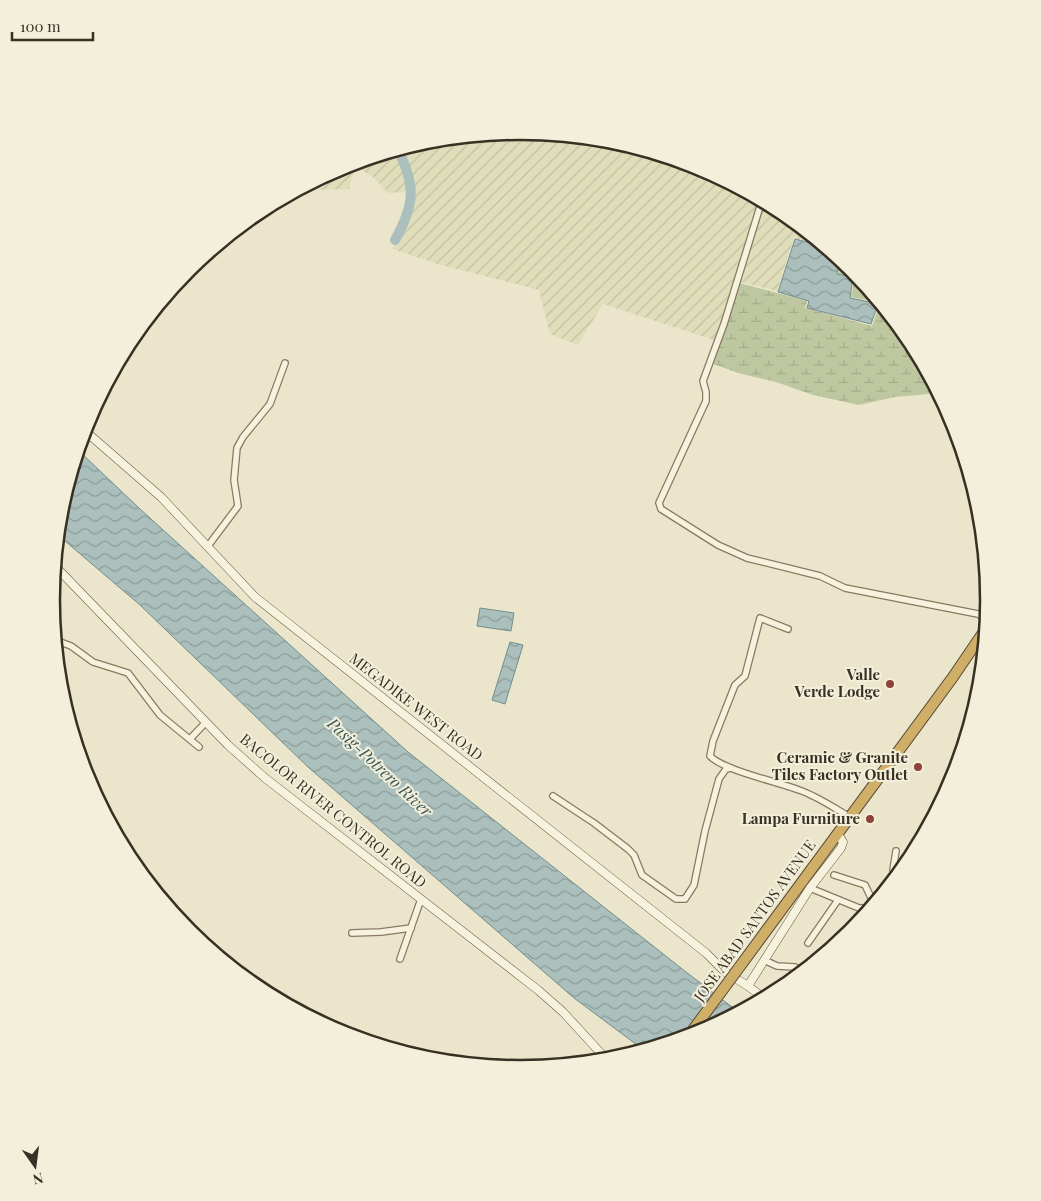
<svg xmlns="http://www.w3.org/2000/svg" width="1041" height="1201" font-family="'Playfair Display',serif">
<defs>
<pattern id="farmland-furrows" width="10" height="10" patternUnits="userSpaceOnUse" patternTransform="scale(1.25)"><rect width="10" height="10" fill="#e0deba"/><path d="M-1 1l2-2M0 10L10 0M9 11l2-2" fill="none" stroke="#c1bfa0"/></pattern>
<pattern id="wetland-marsh" width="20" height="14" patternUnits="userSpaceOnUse" patternTransform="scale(1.25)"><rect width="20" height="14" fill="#bec8a0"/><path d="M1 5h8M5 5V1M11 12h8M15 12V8" fill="none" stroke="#a4ac8a"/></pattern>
<pattern id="water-waves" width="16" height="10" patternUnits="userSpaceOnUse" patternTransform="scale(1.25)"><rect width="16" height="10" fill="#abc0bd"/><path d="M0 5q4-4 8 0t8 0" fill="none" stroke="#8c9c99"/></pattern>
</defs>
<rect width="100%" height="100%" fill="#ebe5cc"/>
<g fill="url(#farmland-furrows)">
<path d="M521,131L612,140L700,167L781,210L824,246L794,238L777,291L737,281L725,319L714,340L603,304L578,345L550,334L539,290L441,265L392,249L408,222L413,206V184L410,167L401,149L429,140Z"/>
<path d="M394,151L407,177L408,192L388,193L373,177L355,166L349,189L316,190L302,188L341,167Z"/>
</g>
<path fill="url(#wetland-marsh)" d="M842,260L853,269L911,340L939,393L895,397L859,405L813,395L776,382L738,373L708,362L739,283L807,301L805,308L872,326L880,303L851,297L855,277L838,274Z"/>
<g fill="url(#water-waves)" stroke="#728e8b">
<path d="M795,239L826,247L831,251L830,255L841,259L837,274L853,277L850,298L878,304L871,324L807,308L809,301L778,292Z"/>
<path d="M78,450L140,509L408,752L686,972L740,1013L700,1034L645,1051L574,998L308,767L140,605L58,535L60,509Z"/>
<path d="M480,608L514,613L511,631L477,626Z"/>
<path d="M510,642L523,645L505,704L492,700Z"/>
</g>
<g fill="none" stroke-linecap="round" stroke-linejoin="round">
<path stroke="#abc0bd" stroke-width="10" d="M395,240C415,204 416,186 398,150"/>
<g stroke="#867a61" stroke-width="8">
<g id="street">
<path d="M762,200L724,324L703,381L706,392V401L659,503L661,509L718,545L747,558L820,576L845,588L978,614L988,621"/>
<path d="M208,546L238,506L234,480L237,448L243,437L270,404L285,363"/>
<path d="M788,629L760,618L745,676L735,685L713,741L710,756C723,770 778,782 799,790C817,796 834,808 850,817"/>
<path d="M55,640L71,646L93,662L128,673L160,715L199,747"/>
<path d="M190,739L206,722"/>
<path d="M553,796L594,823L628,849L634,855L642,875L676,899H685L694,885L705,831L719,779L726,769L731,768"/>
<path d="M896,851L893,870L899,876"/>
<path d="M834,875L865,885L874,904"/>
<path d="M810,888L859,908H866L876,903"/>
<path d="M352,933L381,932L411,928"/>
<path d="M808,943L838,900"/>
<path d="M400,959L421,899"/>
<path d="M764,960L777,966L795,967L804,972"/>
<path d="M487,1066L491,1062H497L513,1069"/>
</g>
</g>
<g stroke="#685b44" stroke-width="9">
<g id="secondary">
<path d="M84,430L161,497L255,597L706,953L725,972L748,986L765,999"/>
<path d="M55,566L228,745L265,778L538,990L563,1012L608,1061"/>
<path d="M748,986L810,888L841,848L843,842L838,834"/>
</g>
</g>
<g stroke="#554835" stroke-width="12">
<path id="highway" d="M738,969L953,677L987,627"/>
</g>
<use href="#street" stroke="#f6f2de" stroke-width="5.5"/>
<use href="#secondary" stroke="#f6f2de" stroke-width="8"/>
<use href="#highway" stroke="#cfaf67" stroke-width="10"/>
<g stroke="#554835" stroke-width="12" stroke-linecap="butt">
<path id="highway-bridge" d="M687,1038L738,969"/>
</g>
<use href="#highway-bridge" stroke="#cfaf67" stroke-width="10"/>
</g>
<g fill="#8f4238" stroke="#f3efda" stroke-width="2">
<circle cx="890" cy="684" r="5"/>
<circle cx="918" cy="767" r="5"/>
<circle cx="870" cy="819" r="5"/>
</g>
<g text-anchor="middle" stroke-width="4" stroke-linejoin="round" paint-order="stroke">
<g font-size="15" font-weight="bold" fill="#383023" stroke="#f3efda" text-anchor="end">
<text x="880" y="680">Valle<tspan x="880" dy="17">Verde Lodge</tspan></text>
<text x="908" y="763">Ceramic &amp; Granite<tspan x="908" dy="17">Tiles Factory Outlet</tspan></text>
<text x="860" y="824">Lampa Furniture</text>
</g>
<g font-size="15" fill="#383023" stroke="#f3efda">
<text transform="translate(416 707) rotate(38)" y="5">MEGADIKE WEST ROAD</text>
<text transform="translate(333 811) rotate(39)" y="5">BACOLOR RIVER CONTROL ROAD</text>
<text transform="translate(755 921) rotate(-54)" y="5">JOSE ABAD SANTOS AVENUE</text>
</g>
<g font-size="16" font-style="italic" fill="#345456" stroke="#f3efda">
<text transform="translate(380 767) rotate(43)" y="6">Pasig-Potrero River</text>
</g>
</g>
<path d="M0 0H1041V1201H0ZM60 600a460 460 0 1 1 920 0a460 460 0 1 1-920 0Z" fill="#f3efda" fill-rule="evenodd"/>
<path fill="none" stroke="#383023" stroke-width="2.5" d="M60 600a460 460 0 1 1 920 0a460 460 0 1 1-920 0Z"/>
<g transform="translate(35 1166) rotate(166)" stroke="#f3efda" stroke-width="4" paint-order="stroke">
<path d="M0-4L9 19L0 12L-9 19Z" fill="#383023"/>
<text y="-8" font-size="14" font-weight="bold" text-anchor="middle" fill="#383023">N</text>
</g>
<path d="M12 32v8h81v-8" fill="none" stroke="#383023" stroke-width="2.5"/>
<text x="20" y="32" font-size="15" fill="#383023" stroke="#f3efda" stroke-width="4" paint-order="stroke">100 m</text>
</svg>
